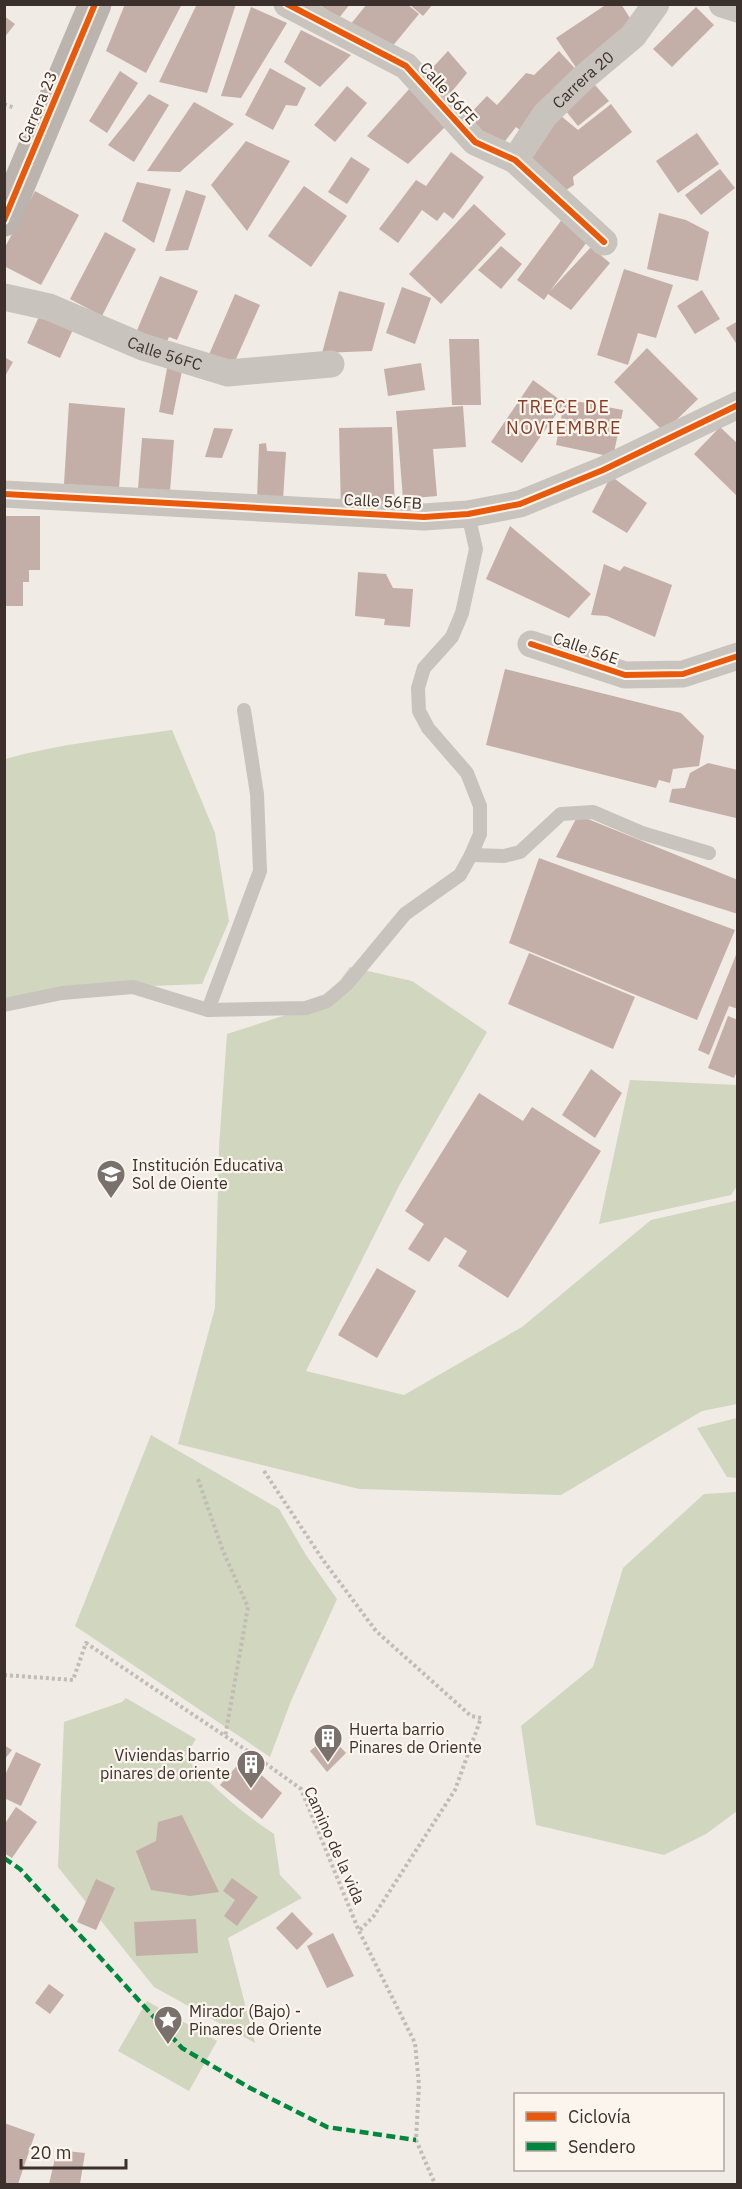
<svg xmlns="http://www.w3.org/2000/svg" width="742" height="2189" font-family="'IBM Plex Sans',sans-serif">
<rect width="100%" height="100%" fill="#f0ebe5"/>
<g fill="#d1d6bf">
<path d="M172,730L215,833L229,921L202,984L125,987L5,1006V759C59,744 116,738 172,730Z"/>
<path d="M350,967L412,981L487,1032L400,1184L306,1371L404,1395L522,1327L651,1220L735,1201L737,1199V1404L702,1411L561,1495L359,1489L178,1444L215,1308L219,1147L227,1034L323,1003Z"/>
<path d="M630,1080L737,1085V1186L731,1195L599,1224Z"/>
<path d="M737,1418V1478L727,1477L697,1428Z"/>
<path d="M151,1435L279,1509L306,1555L337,1599L291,1701L270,1757L75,1626Z"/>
<path d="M737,1492V1811L706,1834L664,1855L536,1825L521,1726L593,1667L623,1568L704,1494Z"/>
<path d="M126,1698L196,1739L185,1757C212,1786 240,1812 274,1834L280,1875L302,1898L228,1938L255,2043L154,1987L58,1867L64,1722L122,1702Z"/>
<path d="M147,2001L217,2041L189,2091L118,2051Z"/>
</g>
<g fill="#c3afa7">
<path d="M125,4H182L146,73L106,51Z"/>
<path d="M197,4H236L207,93L159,82Z"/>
<path d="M318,4H350L339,18Z"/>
<path d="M367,4H407L419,14L386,54L350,25Z"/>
<path d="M409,4H433L423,16Z"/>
<path d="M607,4H621L637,29L577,69L556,38Z"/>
<path d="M251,7L287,23L241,98L221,96Z"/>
<path d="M696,7L714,25L672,67L653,49Z"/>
<path d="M4,16L15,24L4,38Z"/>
<path d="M301,30L351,55L320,87L284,62Z"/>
<path d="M448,51L467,73L445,100L424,77Z"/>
<path d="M559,51L581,75L525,134L516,127L498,150L462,122L487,96L497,105L526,73L534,75Z"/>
<path d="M270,68L306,88L297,106L286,105L273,130L245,115Z"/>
<path d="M120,71L138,83L107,133L89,121Z"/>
<path d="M595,85L609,101L578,126L565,110Z"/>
<path d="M347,86L367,103L335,142L314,125Z"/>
<path d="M411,87L446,126L408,164L367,136Z"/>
<path d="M149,94L169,105L134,162L108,145Z"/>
<path d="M194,102L234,124L180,172L147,171Z"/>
<path d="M611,104L632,132L573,177L574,185L563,192L525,161L561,116L578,130Z"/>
<path d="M697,133L719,164L678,193L656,161Z"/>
<path d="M246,141L290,161L247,231L211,185Z"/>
<path d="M451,152L484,177L453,219L444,212L437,221L422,210L398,243L379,229L416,180L426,186Z"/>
<path d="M351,157L370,169L347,204L328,192Z"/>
<path d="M720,169L735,188L701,215L685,195Z"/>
<path d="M137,182L171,189L154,243L122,221Z"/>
<path d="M304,186L347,216L311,267L268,236Z"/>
<path d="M186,190L206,196L188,250L165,251Z"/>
<path d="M35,191L79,215L41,285L4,266V249Z"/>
<path d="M474,204L506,234L441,304L409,274Z"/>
<path d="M659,213L686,220L709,232L698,281L647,269Z"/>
<path d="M563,218L590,238L550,291L591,247L610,263L571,310L548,294L544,300L517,280Z"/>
<path d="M105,232L136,249L102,316L70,299Z"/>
<path d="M501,246L522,264L501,289L478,270Z"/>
<path d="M624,269L673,285L656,338L638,333L628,365L597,355Z"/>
<path d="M160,276L198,291L177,340L169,337L164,347L135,335Z"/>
<path d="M402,287L431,298L415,344L386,333Z"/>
<path d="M702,290L720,319L695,334L677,306Z"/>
<path d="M339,291L385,303L372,351L322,353Z"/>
<path d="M235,294L260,305L232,368L208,357Z"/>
<path d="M42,310L75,325L60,358L27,343Z"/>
<path d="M738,321V346L726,328Z"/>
<path d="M449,339H479L481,405H452Z"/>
<path d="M647,348L698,399L664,432L614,382Z"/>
<path d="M4,357L13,362L4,378Z"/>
<path d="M168,363L183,366L173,415L159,412Z"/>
<path d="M421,363L425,390L388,396L384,369Z"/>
<path d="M533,380L564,403L565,399L623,410L613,457L556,445L564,403L522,463L491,442Z"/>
<path d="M69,403L125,408L119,488L64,484Z"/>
<path d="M463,406L466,447L433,449L437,496L403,499L396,411Z"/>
<path d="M392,427L395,510L341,511L339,428Z"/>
<path d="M720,427L738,444V497L694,454Z"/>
<path d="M214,428L233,429L222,458L205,457Z"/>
<path d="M142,438L174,440L170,491L138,489Z"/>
<path d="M266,443L267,451L286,452L283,500L257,499L259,444Z"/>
<path d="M611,476L647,503L627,533L592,512Z"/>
<path d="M4,516H40V570H29V582H23V606H4Z"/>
<path d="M510,526L591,594L569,618L486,579Z"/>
<path d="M604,564L620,571L624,566L672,585L655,637L607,616L591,615Z"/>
<path d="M358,572L386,574L393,588L413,589L410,627L384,625L385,619L355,616Z"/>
<path d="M505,669L681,713L704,736L699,766L673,769L670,783L659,780L656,788L486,745Z"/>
<path d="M708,763L738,770V809L736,818L669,802L672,789L685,788L690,773Z"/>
<path d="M578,815L738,880V914L556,857Z"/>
<path d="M539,858L735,930L697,1020L509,943Z"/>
<path d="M738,950V1009L729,1006L709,1055L698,1050Z"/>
<path d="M529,953L635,997L613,1049L508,1004Z"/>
<path d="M728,1016L738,1020V1069L734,1078L708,1068Z"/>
<path d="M591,1069L622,1093L595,1138L562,1115Z"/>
<path d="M479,1093L523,1121L532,1107L601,1151L508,1298L458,1266L467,1251L445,1237L429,1262L408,1249L424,1224L405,1211Z"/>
<path d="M377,1268L416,1291L377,1358L338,1335Z"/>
<path d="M329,1735L346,1753L327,1772L310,1751Z"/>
<path d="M4,1745L12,1750L4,1760Z"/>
<path d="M16,1752L41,1764L21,1806L4,1798V1777Z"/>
<path d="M243,1759L282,1793L262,1819L220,1785Z"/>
<path d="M16,1807L37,1822L12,1858L4,1853V1825Z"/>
<path d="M182,1815L219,1892L190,1896L151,1890L136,1851L156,1841L158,1822Z"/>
<path d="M232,1878L258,1897L237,1926L224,1916L235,1900L223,1891Z"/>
<path d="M96,1879L115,1888L96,1930L77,1922Z"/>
<path d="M292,1912L313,1934L297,1950L276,1928Z"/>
<path d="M196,1919L198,1953L136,1956L134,1922Z"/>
<path d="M333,1933L354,1976L327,1988L307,1946Z"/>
<path d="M49,1984L64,1995L50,2014L35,2003Z"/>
<path d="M4,2123L35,2134L18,2184H4Z"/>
<path d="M57,2150L85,2153L80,2184H49Z"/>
</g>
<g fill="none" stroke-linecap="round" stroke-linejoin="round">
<g stroke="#c2bbb6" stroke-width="4" stroke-dasharray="3 3" stroke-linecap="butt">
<path d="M4,104L15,108"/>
<path d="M264,1471L323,1560L376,1631L471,1716L481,1718L455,1790L373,1917L359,1931"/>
<path d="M198,1479L223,1551L248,1607L225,1737"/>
<path d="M4,1675L73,1680L86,1643L255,1756L301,1789L359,1931L415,2043L419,2085L416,2140L435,2184"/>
</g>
<g stroke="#c9c3be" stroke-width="14">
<path d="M471,855L504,856L520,852L561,814L593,812L642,833L709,853"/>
<path d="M4,1005L62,993L133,987L208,1010L306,1008L327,1001L347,984L405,914L460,875L471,855L480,834V806L467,773L428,728L419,711L418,688L424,668L452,637L462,613L476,549L468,514"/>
<path d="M208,1010L260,871L257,794L244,710"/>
</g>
<g stroke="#c9c3be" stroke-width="27">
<path d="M287,4L406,66L475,142L515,160L604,242"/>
<path d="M722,4L738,9"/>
<path id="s1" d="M515,160L545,115L583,78L633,36L656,4"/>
<path id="s2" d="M4,297L49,307L143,347L228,373L331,364"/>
<path d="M4,494L424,517L468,514L520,504L603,470L738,405"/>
<path d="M531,644L625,675L683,674L738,656"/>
</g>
<path stroke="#bab3ae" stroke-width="33" d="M4,220L95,4"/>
<path stroke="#00873e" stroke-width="4.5" stroke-dasharray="9 4.5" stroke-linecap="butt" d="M4,1858L20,1869L182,2048L250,2088L327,2127L416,2140"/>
<g stroke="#fbf5ee" stroke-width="10">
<g id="cycleway">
<path d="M287,4L406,66L475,142L515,160L604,242"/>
<path d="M4,220L95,4"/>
<path d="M4,494L424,517L468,514L520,504L603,470L738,405"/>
<path d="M531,644L625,675L683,674L738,656"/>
</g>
</g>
<use href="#cycleway" stroke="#e8590c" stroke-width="6"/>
</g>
<defs>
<g id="school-pin" transform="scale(1.5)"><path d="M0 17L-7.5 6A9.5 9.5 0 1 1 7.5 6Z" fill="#7a716c" stroke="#fbf5ee"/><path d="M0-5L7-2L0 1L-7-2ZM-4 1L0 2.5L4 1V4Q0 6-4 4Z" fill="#fff"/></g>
<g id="building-pin" transform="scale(1.5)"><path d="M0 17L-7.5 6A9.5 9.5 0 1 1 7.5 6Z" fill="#7a716c" stroke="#fbf5ee"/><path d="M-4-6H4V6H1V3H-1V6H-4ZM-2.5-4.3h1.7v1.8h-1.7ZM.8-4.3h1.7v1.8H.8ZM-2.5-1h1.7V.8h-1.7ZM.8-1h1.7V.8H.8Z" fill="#fff"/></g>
<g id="sight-pin" transform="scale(1.5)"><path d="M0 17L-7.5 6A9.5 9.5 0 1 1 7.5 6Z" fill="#7a716c" stroke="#fbf5ee"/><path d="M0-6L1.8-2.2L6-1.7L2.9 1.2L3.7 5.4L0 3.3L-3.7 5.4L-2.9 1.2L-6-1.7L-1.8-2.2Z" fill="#fff"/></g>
</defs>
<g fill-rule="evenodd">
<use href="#school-pin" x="111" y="1174"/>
<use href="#building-pin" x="328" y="1738"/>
<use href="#building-pin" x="251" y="1764"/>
<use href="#sight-pin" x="168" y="2020"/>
</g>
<g text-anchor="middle" stroke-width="4.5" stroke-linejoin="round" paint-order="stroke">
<g font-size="16" fill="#3b302b" stroke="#fbf5ee">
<text dy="6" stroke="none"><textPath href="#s1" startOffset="106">Carrera 20</textPath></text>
<text transform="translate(449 93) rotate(48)" y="6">Calle 56FE</text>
<text transform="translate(37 107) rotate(-67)" y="6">Carrera 23</text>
<text dy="6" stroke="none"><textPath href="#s2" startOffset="171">Calle 56FC</textPath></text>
<text transform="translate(383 501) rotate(3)" y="6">Calle 56FB</text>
<text transform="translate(586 648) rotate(19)" y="6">Calle 56E</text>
<text transform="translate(335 1845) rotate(66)" y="6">Camino de la vida</text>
</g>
<g font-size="16" fill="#3b302b" stroke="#fbf5ee" text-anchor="start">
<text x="132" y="1171">Institución Educativa<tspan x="132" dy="18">Sol de Oiente</tspan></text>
<text x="349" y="1735">Huerta barrio<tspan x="349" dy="18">Pinares de Oriente</tspan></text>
<text x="230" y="1761" text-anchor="end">Viviendas barrio<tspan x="230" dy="18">pinares de oriente</tspan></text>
<text x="189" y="2017">Mirador (Bajo) -<tspan x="189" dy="18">Pinares de Oriente</tspan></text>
</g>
<g font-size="18" letter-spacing="1.5" fill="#8c3b22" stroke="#fbf5ee">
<text x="564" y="413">TRECE DE<tspan x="564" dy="21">NOVIEMBRE</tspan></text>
</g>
</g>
<rect width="742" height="2189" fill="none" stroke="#3b302b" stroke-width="12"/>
<rect x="514" y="2093" width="210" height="78" fill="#fbf5ee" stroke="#aea6a0" stroke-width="1.5"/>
<rect x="526" y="2112" width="30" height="9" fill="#e8590c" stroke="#aea6a0" stroke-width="1.5"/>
<text x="568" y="2123" font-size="18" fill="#3b302b">Ciclovía</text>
<rect x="526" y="2142" width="30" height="9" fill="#00873e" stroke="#aea6a0" stroke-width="1.5"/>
<text x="568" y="2153" font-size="18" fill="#3b302b">Sendero</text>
<path d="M21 2159v9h105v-9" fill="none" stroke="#3b302b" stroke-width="3"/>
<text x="30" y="2159" font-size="18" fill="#3b302b" stroke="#fbf5ee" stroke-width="4.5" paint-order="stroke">20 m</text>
</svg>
